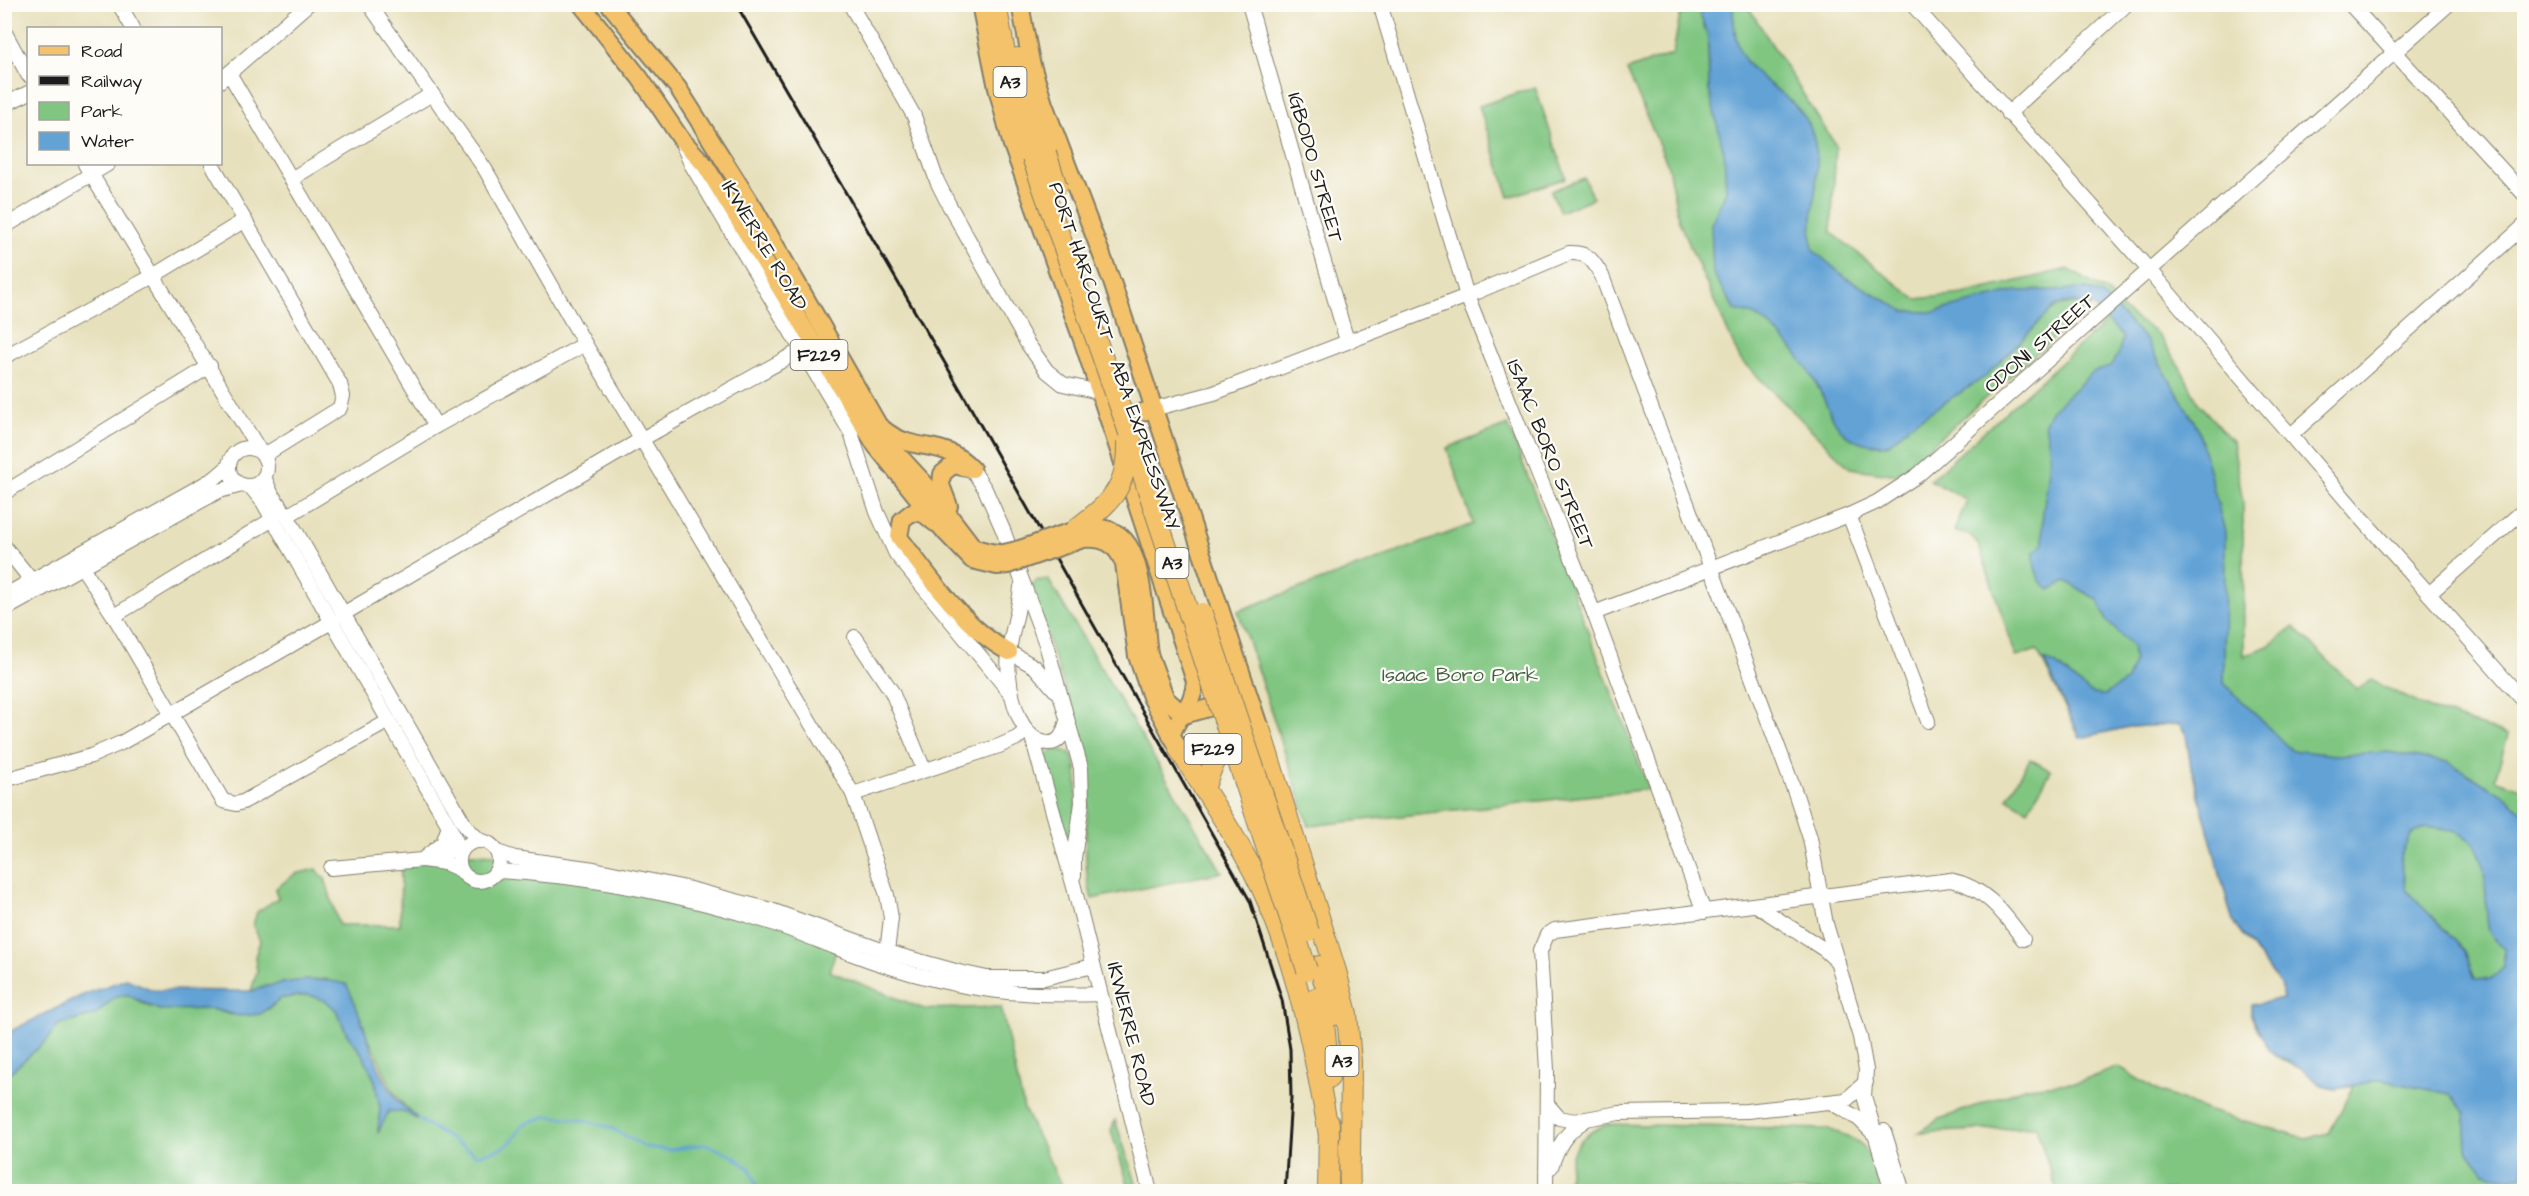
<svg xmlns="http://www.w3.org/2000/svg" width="2529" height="1196" font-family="'Architects Daughter',sans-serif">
<rect width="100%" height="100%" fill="#fdfcf7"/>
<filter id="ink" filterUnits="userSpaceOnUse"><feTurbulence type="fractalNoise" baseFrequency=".0167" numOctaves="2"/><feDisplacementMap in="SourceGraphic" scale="12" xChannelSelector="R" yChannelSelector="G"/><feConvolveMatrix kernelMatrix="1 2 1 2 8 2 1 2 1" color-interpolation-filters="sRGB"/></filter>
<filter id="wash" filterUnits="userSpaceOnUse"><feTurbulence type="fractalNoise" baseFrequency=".008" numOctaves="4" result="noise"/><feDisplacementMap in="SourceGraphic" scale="24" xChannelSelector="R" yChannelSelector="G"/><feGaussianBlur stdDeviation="1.35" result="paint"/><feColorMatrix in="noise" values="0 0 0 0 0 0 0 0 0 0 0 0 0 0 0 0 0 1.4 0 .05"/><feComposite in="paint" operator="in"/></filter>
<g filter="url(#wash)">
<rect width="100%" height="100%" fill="#e7e0bc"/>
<g fill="#80c681" stroke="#4e714e" stroke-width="1.5">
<path d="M1732,5H1747L1836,146L1831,232L1916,299L1963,294L2068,269L2106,291L2124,311L2158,334L2180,367L2199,404L2233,442L2243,503L2244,656L2268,646L2294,627L2357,689L2371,680L2430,709L2508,735L2495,779L2524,789V823L2307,797L2224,683L2223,645L2198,428L2087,289L1857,354L1740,90Z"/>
<path d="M1698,8L1708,38L1709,90L1764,275L2013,348C2042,319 2048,298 2092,305L1897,475L1850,468L1740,359L1679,222L1668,166L1627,70L1673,54L1680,15Z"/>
<path d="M1535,87L1566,178L1509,197L1479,106Z"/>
<path d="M1584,178L1593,198L1560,212L1551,191Z"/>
<path d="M2108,320L2124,337L2202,750L2435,816L2496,850L2524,1095V1191H2057L2036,1127L1918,1133L1940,1119L2027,1087L2080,1082L2118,1067L2158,1091L2209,1111L2306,1138L2329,1133L2354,1086L2335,1089L2322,1086L2305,1071L2275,1056L2258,1030L2251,1015V1005L2283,998L2281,986L2233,922L2191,767L2186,735L2180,724L2129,727L2080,738L2037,650L2016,657L1979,546L1971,536L1954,531L1967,500L1930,480Z"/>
<path d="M1508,425L1649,789L1309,826L1238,611L1473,524L1447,448Z"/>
<path d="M1048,579L1222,872L1092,899C1078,852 1092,806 1089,759L1030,588L1035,581Z"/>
<path d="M1054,750C1059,750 1065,750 1068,752C1085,762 1074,828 1069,844L1044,762L1048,752Z"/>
<path d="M2030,759L2051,771L2028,810L2007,798Z"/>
<path d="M469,854L505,855L842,935L829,971L924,1009L1001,1007L1024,1109L1064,1191H5L4,1077L47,1040L58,1025L95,1015L116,996L128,995L150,1007L211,1009L231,1015L269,1009L281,998L309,995L326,1001L336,1010L347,1034L363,1055L375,1081L380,1108L378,1131L388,1111L404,1112L418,1119C388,1092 390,1083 374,1049C362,1025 342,1002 327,979L267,986L251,991L257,971L255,957L260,941L253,925L257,912L278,898L275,889L295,874L316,869L325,879L339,925H400L401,865Z"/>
<path d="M1115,1120L1138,1189L1139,1191H1128L1130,1190L1111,1131Z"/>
<path d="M1607,1124L1827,1129C1871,1142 1869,1150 1880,1191H1568C1569,1157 1571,1138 1607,1124Z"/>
</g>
<g fill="#62a2d5" stroke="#3f5f78" stroke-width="1.5" fill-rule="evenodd">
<path d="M1697,5H1732C1734,17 1734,33 1738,46C1750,81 1796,93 1810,127C1828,171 1806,207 1813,250L1845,277L1904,311L1934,312L2016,291L2087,289L2102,295L2147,341L2198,428L2225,532L2224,683L2291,750L2335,755L2388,752L2448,762L2506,797L2524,813V1176L2508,1179L2484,1172L2467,1149L2465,1113L2450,1094L2381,1080L2335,1089L2322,1086L2305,1071L2269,1050L2251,1015V1005L2283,998L2281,986L2233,922L2191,767L2186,735L2180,724L2129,727L2080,738L2044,660L2055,664L2092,694L2105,695L2127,680L2134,662L2132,646L2107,621L2098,600L2066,581L2050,590C2037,582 2033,566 2034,552L2043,545C2043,534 2042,522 2043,511C2047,482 2055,454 2044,425L2051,411L2093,372L2110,367L2118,355L2123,337L2092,305L2072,302L2055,306L1985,377L1911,424L1888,445C1831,446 1836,416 1813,378C1800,356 1779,330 1757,317C1751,313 1742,312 1735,310L1713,273L1711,224L1726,191L1724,153L1709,90L1708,37ZM2426,827C2436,829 2449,829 2458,833C2496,848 2481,900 2489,931C2491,938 2499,944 2504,949V967L2491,980L2475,979L2465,951L2407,891L2400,856L2411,835Z"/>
<path d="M126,979L153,990L251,991C282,981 315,976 346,984C366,1021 372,1066 397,1100C404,1108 414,1115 422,1122L404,1112L389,1111L378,1133L380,1108L375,1081L363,1055L347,1034L336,1010L326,1001L309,995L282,998L260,1014L240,1016L211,1009L159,1010L128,995L116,996L95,1015L58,1025L47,1040L5,1077V1034L85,994Z"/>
</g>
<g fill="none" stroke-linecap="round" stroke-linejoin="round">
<path stroke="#62a2d5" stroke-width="3" d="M418,1119L477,1155C503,1149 509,1149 523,1124L548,1116L577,1119L609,1127L646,1147L669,1150L706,1144L733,1156L750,1169L759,1192"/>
</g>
</g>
<g filter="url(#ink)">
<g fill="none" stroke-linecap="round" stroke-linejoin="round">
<g stroke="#827e6c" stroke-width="16">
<g id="minor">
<path d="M119,4L133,28"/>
<path d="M369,4L485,169L585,344L853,794L887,895L891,918L887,952"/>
<path d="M850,4L914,116L937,181L949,205L1027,343L1047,371L1063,384L1099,392"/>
<path d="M1249,4L1347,341"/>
<path d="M1380,4L1467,296L1594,613L1704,912"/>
<path d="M1912,4L2150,271L2357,513L2524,701"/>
<path d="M2350,4L2524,194"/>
<path d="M4,31L28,75"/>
<path d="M229,73L436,426"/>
<path d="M220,81L308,4"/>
<path d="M4,105L28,93"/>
<path d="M2008,114L2127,4"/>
<path d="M683,145L691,164L851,433L877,512L896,554L1012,695"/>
<path d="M85,164L261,453"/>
<path d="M212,164L340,384L343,396L340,408L263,456"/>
<path d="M291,179L432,94"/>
<path d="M4,227L108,164"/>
<path d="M4,357L153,276L245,220"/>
<path d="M1153,409L1214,393L1467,296L1569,253C1588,252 1593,260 1602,276L1796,795L1810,838L1826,924L1860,1037L1866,1070L1864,1096L1892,1192"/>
<path d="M2291,435L2524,226"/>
<circle cx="248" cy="467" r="19"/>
<path d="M972,469L985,489L1003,530L1046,644L1081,768L1082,803L1074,858V875"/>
<path d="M264,477L272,495L287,516L466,827L480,841"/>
<path d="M250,486L263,502L449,826L461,852"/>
<path d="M4,493L210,366"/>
<path d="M1849,515L1928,721"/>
<path d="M287,516L436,426L585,344"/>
<path d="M4,546L32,581"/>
<path d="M82,567L114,616L223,801L236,804L243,802L389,721"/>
<path d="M1021,587C1019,616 1005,646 1009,675C1011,697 1020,741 1048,743C1061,744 1064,731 1067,721"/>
<path d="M2429,594L2524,510"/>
<path d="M4,596L215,478L229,466"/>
<path d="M4,610L219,491L242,485"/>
<path d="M1594,613L1849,515L1877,502L1918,475L2449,4"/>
<path d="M343,614L642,439L803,349"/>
<path d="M114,616L273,519"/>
<path d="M855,637L892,692L924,770"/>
<path d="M1009,652L1035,667L1055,690"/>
<path d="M1032,737L1074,887L1150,1192"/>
<path d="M4,780L91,756L121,743L333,621"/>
<path d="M853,794L999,746L1017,738L1027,730"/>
<path d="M449,826L443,843L422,860L445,863L461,870"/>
<circle cx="479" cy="861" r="20"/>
<path d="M497,852L515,858L594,869L686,888L771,910L887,952L959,972L987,978H1044L1093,966"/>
<path d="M331,868L422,860L459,848"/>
<path d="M496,871C583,875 686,895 769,922C808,935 845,953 884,965C961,990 1019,997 1100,994"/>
<path d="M1756,905L1825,950L1838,962"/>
<path d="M1832,1103L1859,1119L1876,1136"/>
<path d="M1547,1104L1559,1118L1575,1121L1619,1113L1747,1111L1846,1100L1866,1082"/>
<path d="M1884,1131L1903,1192"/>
<path d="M1551,1167C1558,1146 1565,1133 1584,1121"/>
<path d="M1546,1192L1547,1070L1540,951L1547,935L1555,930L1950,880C1985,887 2003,912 2023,939"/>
</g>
</g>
<g stroke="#827e6c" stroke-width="20">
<g id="major">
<path d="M581,4L640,78L681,139L705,165L876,446L945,532L972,560"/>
<path d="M609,4L678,88L754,208L891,447L926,485L971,544"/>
<path d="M980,4L997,88L1011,142L1084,345L1195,681C1194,705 1178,715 1171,736"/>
<path d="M1020,4L1031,62L1044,104L1112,282L1260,729L1203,752L1179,749L1151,697L1137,656"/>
<path d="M1113,421L1153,409"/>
<path d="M882,428C915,456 942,436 972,469"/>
<path d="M949,506L941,485L942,474L953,465L972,469"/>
<path d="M935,523L924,514L912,512L902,520L899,537C928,575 966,630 1009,652"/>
<path d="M1149,654L1166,699L1184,715"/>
<path d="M1184,715L1229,702"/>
</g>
</g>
<g stroke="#827e6c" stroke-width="22">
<g id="highway">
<path d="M996,4L1011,86L1032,157"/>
<path d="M1017,58L1046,153"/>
<path d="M1260,729L1336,971L1347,1014L1351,1062L1350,1159"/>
<path d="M1179,749C1209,798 1244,847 1267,900C1299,974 1315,1056 1329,1135"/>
<path d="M1204,790C1213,761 1218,747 1250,746"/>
<path d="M1319,966L1335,1015"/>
<path d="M1316,998L1324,1022L1329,1078"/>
<path d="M1349,1145L1350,1192"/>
<path d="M1328,1192L1329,1123"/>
</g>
</g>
<use href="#minor" stroke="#fff" stroke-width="14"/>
<use href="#major" stroke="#f4c26a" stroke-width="16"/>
<use href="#highway" stroke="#f4c26a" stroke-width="20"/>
<path stroke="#1c1c1c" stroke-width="3" d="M736,4L964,396L1250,901L1282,1000L1290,1049L1291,1098L1285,1192"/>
<g stroke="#827e6c" stroke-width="20" stroke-linecap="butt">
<g id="major-bridge">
<path d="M976,548C985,551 993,554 1003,553C1044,548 1113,495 1135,559C1145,588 1145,624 1149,654"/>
<path d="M972,560L997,566L1008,565L1083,539C1105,537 1116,544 1124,564L1137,656"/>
</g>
</g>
<g stroke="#827e6c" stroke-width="22" stroke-linecap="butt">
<g id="highway-bridge">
<path d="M1046,153L1057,187"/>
<path d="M1032,157L1127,427L1307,970"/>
<path d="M1076,529C1111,502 1128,488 1127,442"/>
<path d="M1202,613L1309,932"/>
</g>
</g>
<use href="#major-bridge" stroke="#f4c26a" stroke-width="16"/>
<use href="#highway-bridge" stroke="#f4c26a" stroke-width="20"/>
</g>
</g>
<g text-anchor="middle" stroke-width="4.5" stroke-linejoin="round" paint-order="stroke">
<g fill="#fdfcf7" stroke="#605f5e" stroke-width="1.5">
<rect x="993.5" y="67" width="33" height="30" rx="4.5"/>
<rect x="790.5" y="340" width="57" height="30" rx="4.5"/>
<rect x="1155.5" y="548" width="33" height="30" rx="4.5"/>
<rect x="1184.5" y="734" width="57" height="30" rx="4.5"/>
<rect x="1325.5" y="1046" width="33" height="30" rx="4.5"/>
</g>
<g font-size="18" font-weight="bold" fill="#1c1c1c">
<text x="1010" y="88">A3</text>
<text x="819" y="361">F229</text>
<text x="1172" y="569">A3</text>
<text x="1213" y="755">F229</text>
<text x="1342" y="1067">A3</text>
</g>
<g font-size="20" fill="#1c1c1c" stroke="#fdfcf7">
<text transform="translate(1316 167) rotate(74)" y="7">IGBODO STREET</text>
<text transform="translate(765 245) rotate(59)" y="7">IKWERRE ROAD</text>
<text transform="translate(2039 343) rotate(-41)" y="7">ODONI STREET</text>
<text transform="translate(1115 356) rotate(71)" y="7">PORT HARCOURT - ABA EXPRESSWAY</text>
<text transform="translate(1551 454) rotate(68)" y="7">ISAAC BORO STREET</text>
<text transform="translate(1132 1034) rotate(76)" y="7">IKWERRE ROAD</text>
</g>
<g font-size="20" fill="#446044" stroke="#fdfcf7">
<text x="1460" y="681">Isaac Boro Park</text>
</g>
</g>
<rect width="2529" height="1196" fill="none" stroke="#fdfcf7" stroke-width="24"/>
<rect x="27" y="27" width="195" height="138" fill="#fdfcf7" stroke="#a3a29f" stroke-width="1.5"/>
<rect x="39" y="46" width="30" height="9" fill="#f4c26a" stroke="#a3a29f" stroke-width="1.5"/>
<text x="81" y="57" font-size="18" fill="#1c1c1c">Road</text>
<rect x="39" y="76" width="30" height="9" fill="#1c1c1c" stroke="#a3a29f" stroke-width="1.5"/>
<text x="81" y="87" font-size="18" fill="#1c1c1c">Railway</text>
<rect x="39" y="102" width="30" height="18" fill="#80c681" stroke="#a3a29f" stroke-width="1.5"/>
<text x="81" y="117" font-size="18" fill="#1c1c1c">Park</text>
<rect x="39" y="132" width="30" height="18" fill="#62a2d5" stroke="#a3a29f" stroke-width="1.5"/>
<text x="81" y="147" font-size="18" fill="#1c1c1c">Water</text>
</svg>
